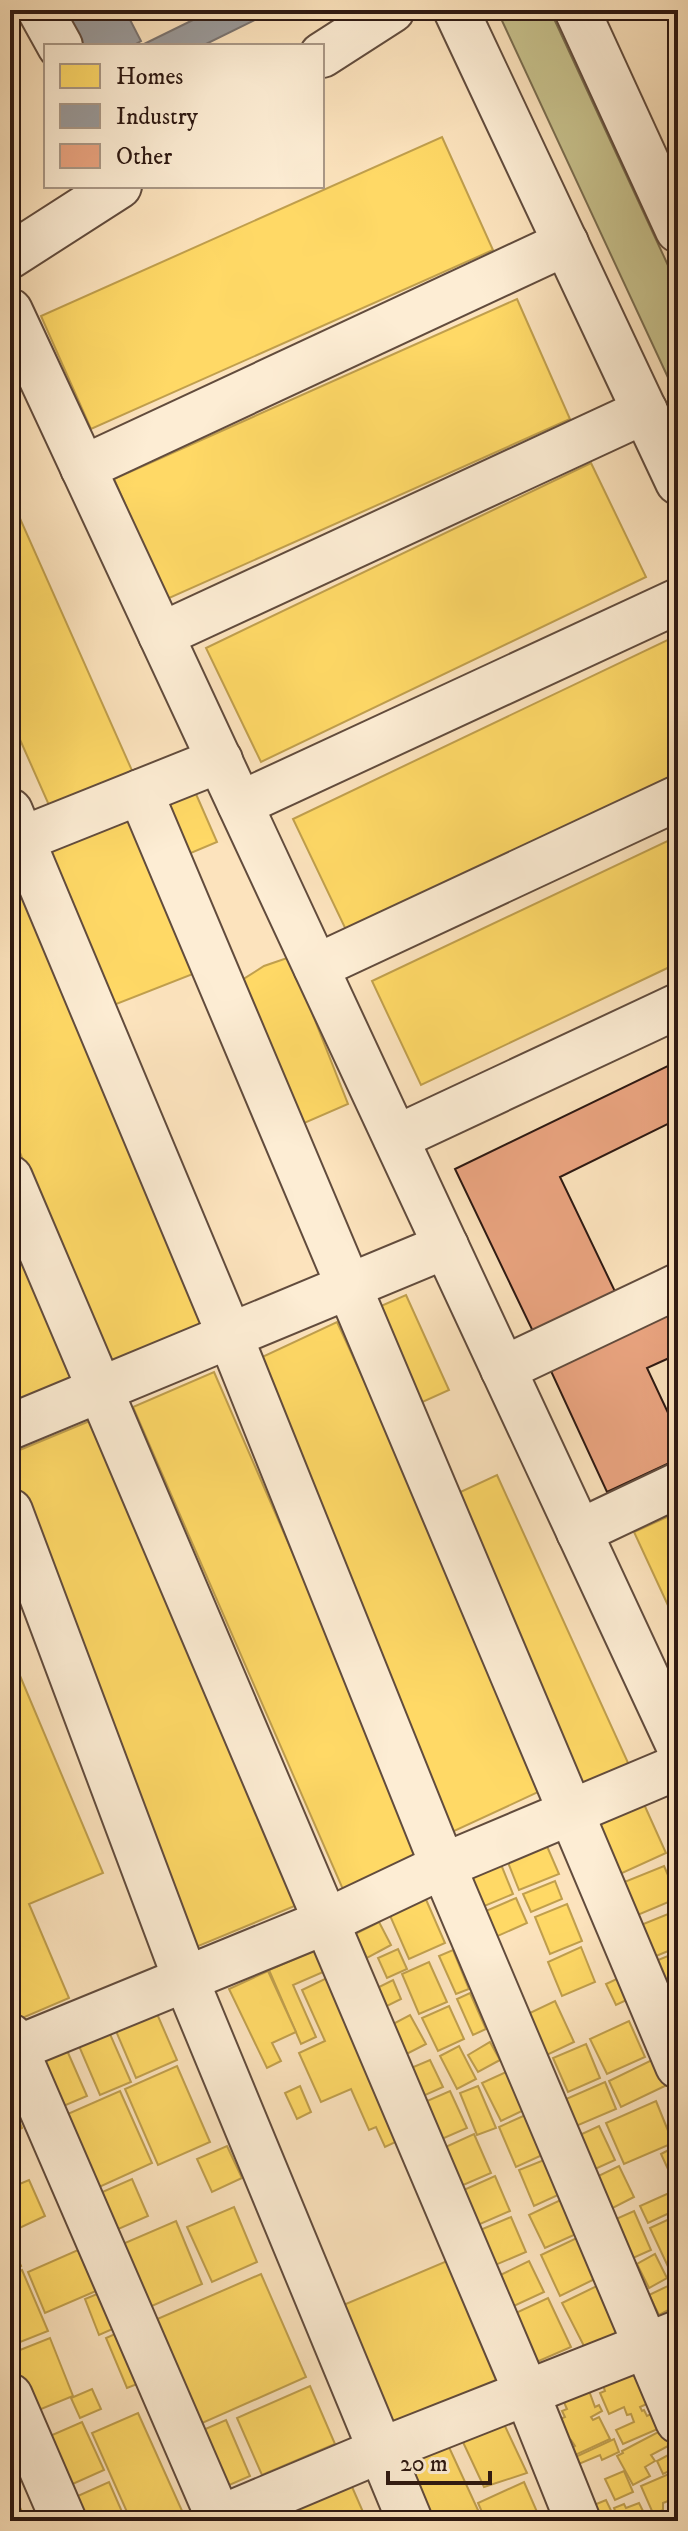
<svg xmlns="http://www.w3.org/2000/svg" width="688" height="2531" font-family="'IM FELL DW Pica',serif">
<rect width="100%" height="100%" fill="#fce3bd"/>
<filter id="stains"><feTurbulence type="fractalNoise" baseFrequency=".0025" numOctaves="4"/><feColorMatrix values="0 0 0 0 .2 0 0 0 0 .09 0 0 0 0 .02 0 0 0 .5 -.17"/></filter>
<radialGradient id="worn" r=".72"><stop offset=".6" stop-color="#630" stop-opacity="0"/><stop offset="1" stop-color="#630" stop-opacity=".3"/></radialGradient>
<path fill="#c7c18c" stroke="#7a6d4f" stroke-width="2" d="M497,10H550L678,287V399Z"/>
<g fill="#ffd966" stroke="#c09f4d" stroke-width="2">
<path d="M442,137L493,250L91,429L41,316Z"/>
<path d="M517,299L570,419L167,599L114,479Z"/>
<path d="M591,463L646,577L261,762L206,648Z"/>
<path d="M10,496L134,775L52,812L10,717Z"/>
<path d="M678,635V773L347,932L293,819Z"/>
<path d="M189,778L217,842L179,858L151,793Z"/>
<path d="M132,806L198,972L101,1010L35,844Z"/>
<path d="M678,836V963L421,1085L372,981Z"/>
<path d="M10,861L207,1335L107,1374L10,1127Z"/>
<path d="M290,957L348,1104L302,1124L242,980L264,966Z"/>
<path d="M10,1180L91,1382L10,1415Z"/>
<path d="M406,1295L449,1390L407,1409L365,1313Z"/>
<path d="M337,1322L551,1786L452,1832L239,1368Z"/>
<path d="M214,1372L425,1858L345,1894L133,1407Z"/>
<path d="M92,1420L297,1905L196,1947L10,1507V1454Z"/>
<path d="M497,1475L629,1765L570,1792L441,1501Z"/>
<path d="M678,1512V1627L634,1532Z"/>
<path d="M10,1652L103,1873L29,1904L69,1998L20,2019L10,1995Z"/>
<path d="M643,1802L666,1853L609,1879L586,1828Z"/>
<path d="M546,1844L559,1874L519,1890L507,1860Z"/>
<path d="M500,1862L513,1894L470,1912L457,1880Z"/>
<path d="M664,1866L678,1898L621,1922L607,1889Z"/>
<path d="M555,1881L562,1899L531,1912L523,1894Z"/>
<path d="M424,1895L445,1943L409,1959L388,1911Z"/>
<path d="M516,1898L527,1923L484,1942L472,1917Z"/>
<path d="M567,1904L582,1941L550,1954L535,1917Z"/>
<path d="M678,1910V1947L639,1963L626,1931Z"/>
<path d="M379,1922L391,1945L367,1958L355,1934Z"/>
<path d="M327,1945L337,1966L293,1985L316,2037L301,2044L269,1970Z"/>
<path d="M581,1947L595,1982L562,1996L548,1962Z"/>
<path d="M398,1949L407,1969L387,1978L378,1958Z"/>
<path d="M453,1950L469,1989L456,1994L439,1956Z"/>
<path d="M678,1952V1993L656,2002L643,1966Z"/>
<path d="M429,1962L447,2002L419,2014L402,1974Z"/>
<path d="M268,1971L296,2032L272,2043L281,2061L267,2068L229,1989Z"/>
<path d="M331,1976L404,2138L385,2147L376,2127L369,2130L351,2089L321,2102L299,2053L325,2041L302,1990Z"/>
<path d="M623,1976L633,1997L616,2005L606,1984Z"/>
<path d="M393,1980L401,1999L383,2008L375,1989Z"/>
<path d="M470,1993L486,2029L473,2035L457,1999Z"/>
<path d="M151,2000L177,2060L136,2078L110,2017Z"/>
<path d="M555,2001L574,2042L532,2062L513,2021Z"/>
<path d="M449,2006L464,2039L438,2051L422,2018Z"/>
<path d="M410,2015L426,2044L391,2062L376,2033Z"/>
<path d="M629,2021L645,2057L607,2074L590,2039Z"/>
<path d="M106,2025L131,2082L100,2095L76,2039Z"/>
<path d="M62,2039L87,2096L47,2113L23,2056Z"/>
<path d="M490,2042L500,2060L478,2072L468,2055Z"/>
<path d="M586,2044L600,2078L568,2092L553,2058Z"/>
<path d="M459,2046L476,2079L457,2089L440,2056Z"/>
<path d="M654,2059L667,2085L621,2107L609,2081Z"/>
<path d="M430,2060L443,2087L423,2096L411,2068Z"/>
<path d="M177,2066L210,2142L158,2165L125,2089Z"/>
<path d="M506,2072L524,2110L501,2121L482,2083Z"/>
<path d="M605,2082L616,2109L569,2129L557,2103Z"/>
<path d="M300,2086L311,2112L297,2119L285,2093Z"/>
<path d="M478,2086L496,2128L477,2135L460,2093Z"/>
<path d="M120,2091L152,2163L86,2193L54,2120Z"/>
<path d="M450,2091L467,2128L428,2145L411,2108Z"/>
<path d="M10,2099L22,2128L10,2134Z"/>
<path d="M656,2101L673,2143L624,2164L606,2123Z"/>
<path d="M532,2112L549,2152L516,2167L499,2127Z"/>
<path d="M599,2126L615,2160L584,2174L569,2140Z"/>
<path d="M474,2134L491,2173L447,2192L430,2154Z"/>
<path d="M678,2145V2177L673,2180L661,2154Z"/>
<path d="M227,2146L242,2178L212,2192L197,2159Z"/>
<path d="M554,2156L569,2190L534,2206L519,2170Z"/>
<path d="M619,2166L634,2197L603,2213L588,2181Z"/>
<path d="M495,2176L510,2211L464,2231L448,2197Z"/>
<path d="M132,2179L148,2216L107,2234L91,2197Z"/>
<path d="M29,2180L45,2216L11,2232L10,2188Z"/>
<path d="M678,2189V2209L648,2223L640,2206Z"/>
<path d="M569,2196L585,2230L545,2248L529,2215Z"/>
<path d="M234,2207L257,2262L212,2282L187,2227Z"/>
<path d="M634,2211L651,2250L633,2258L616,2219Z"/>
<path d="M678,2215V2288L650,2228Z"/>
<path d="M511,2217L526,2252L481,2271L466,2236Z"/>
<path d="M176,2221L202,2284L145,2309L118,2246Z"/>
<path d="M583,2235L603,2275L560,2296L541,2255Z"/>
<path d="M10,2241L21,2266L10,2271Z"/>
<path d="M78,2250L96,2291L45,2313L28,2272Z"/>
<path d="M655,2254L667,2278L649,2288L637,2264Z"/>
<path d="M447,2261L500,2385L387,2433L334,2309Z"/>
<path d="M529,2261L544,2292L503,2311L488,2281Z"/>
<path d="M22,2270L48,2331L10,2346V2275Z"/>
<path d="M261,2274L306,2377L200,2424L155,2320Z"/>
<path d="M603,2283L627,2331L586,2350L562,2303Z"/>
<path d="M670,2285L678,2305L659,2315L649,2295Z"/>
<path d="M109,2289L124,2324L99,2335L85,2299Z"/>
<path d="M548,2298L571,2347L525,2367L503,2319Z"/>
<path d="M124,2330L145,2381L127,2388L106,2338Z"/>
<path d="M50,2338L73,2396L29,2414L10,2368V2354Z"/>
<path d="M636,2371L651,2402L640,2407L642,2411L644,2410L647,2416L660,2410L667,2425L623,2444L616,2430L634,2422L631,2414L627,2415L624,2407L609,2414L600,2393L605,2391L603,2385Z"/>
<path d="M310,2386L335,2444L262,2475L237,2418Z"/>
<path d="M588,2388L595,2407L599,2405L602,2411L591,2417L593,2420L599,2417L610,2439L571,2457L568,2450L575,2446L571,2440L565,2443L560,2419L565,2417L562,2411L567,2409L563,2400Z"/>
<path d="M92,2389L101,2409L80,2418L71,2398Z"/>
<path d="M138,2413L183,2513L164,2521H131L92,2433Z"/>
<path d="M226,2420L250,2476L211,2493L187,2437Z"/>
<path d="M82,2422L104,2470L66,2487L43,2439Z"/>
<path d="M504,2424L527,2473L484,2487L462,2440Z"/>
<path d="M662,2430L670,2445L651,2455L655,2461L645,2467L650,2476L633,2485L617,2456L623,2453L622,2451Z"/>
<path d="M614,2439L619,2452L602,2460L600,2455L574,2466L571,2459Z"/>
<path d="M448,2445L483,2521H422L398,2467Z"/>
<path d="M674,2452L678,2467L663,2474L657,2461Z"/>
<path d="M678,2470V2497L663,2503V2510L656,2513L652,2511L641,2486Z"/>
<path d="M624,2471L633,2492L615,2500L605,2479Z"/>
<path d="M349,2480L367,2521H256Z"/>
<path d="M109,2482L126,2521H81L71,2499Z"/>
<path d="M524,2482L541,2521H486L478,2503Z"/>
<path d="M593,2498L594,2505L606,2500L616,2521H602L597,2510L587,2500Z"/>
<path d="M18,2503L26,2521H10V2507Z"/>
<path d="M639,2503L644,2513L627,2521H619L614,2508L624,2504L626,2508Z"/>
</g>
<g fill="#999" stroke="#797370" stroke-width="2">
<path d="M46,10H125L141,41L132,46H64Z"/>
<path d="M188,10H250L255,20L202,46H140L193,20Z"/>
</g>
<g fill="#eaa480" stroke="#2e1912" stroke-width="2">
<path d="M678,1061V1119L560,1177L622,1306L540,1346L455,1169Z"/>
<path d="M678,1294V1354L647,1368L678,1434V1459L607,1492L544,1356Z"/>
</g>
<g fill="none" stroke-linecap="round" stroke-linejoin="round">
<g stroke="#624c3d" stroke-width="48">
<g id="minor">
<path d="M40,10L60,46"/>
<path d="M456,10L678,482"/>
<path d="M577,10L678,230"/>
<path d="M322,55L392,10"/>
<path d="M10,256L119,186"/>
<path d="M10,311L678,1744"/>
<path d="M83,468L566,243"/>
<path d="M161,635L645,411"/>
<path d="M140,792L678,2066"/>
<path d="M240,804L678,601"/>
<path d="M10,811L230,1336L443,1866L678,2421"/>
<path d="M10,844L220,760"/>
<path d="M316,967L678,798"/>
<path d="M396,1138L678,1006"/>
<path d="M10,1178L527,2394L578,2521"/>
<path d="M503,1369L678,1286"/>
<path d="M10,1427L446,1246"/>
<path d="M10,1511L186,1980L410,2521"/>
<path d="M579,1532L678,1485"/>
<path d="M10,2036L220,2521"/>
<path d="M10,2051L325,1922L443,1866L678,1767"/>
<path d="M10,2396L64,2521"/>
<path d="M213,2521L379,2451L678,2333"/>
</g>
</g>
<use href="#minor" stroke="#fdedd4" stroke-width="44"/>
</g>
<rect width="688" height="2531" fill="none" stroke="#fce3bd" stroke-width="40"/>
<rect x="12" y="12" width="664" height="2507" fill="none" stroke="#2e1912" stroke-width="4"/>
<rect x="20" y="20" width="648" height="2491" fill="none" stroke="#2e1912" stroke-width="2"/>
<rect x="44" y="44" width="280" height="144" fill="#fdedd4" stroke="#aa9886" stroke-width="2"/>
<rect x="60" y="64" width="40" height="24" fill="#ffd966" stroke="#aa9886" stroke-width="2"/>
<text x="116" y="84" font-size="24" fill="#2e1912">Homes</text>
<rect x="60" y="104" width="40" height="24" fill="#999999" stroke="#aa9886" stroke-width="2"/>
<text x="116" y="124" font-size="24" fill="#2e1912">Industry</text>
<rect x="60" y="144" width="40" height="24" fill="#eaa480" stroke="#aa9886" stroke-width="2"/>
<text x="116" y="164" font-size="24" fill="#2e1912">Other</text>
<path d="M388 2471v12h102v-12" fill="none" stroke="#2e1912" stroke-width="4"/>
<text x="400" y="2471" font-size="24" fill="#2e1912" stroke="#fdedd4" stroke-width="6" paint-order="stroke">20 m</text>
<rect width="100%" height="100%" filter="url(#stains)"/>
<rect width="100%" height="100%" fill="url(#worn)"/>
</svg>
